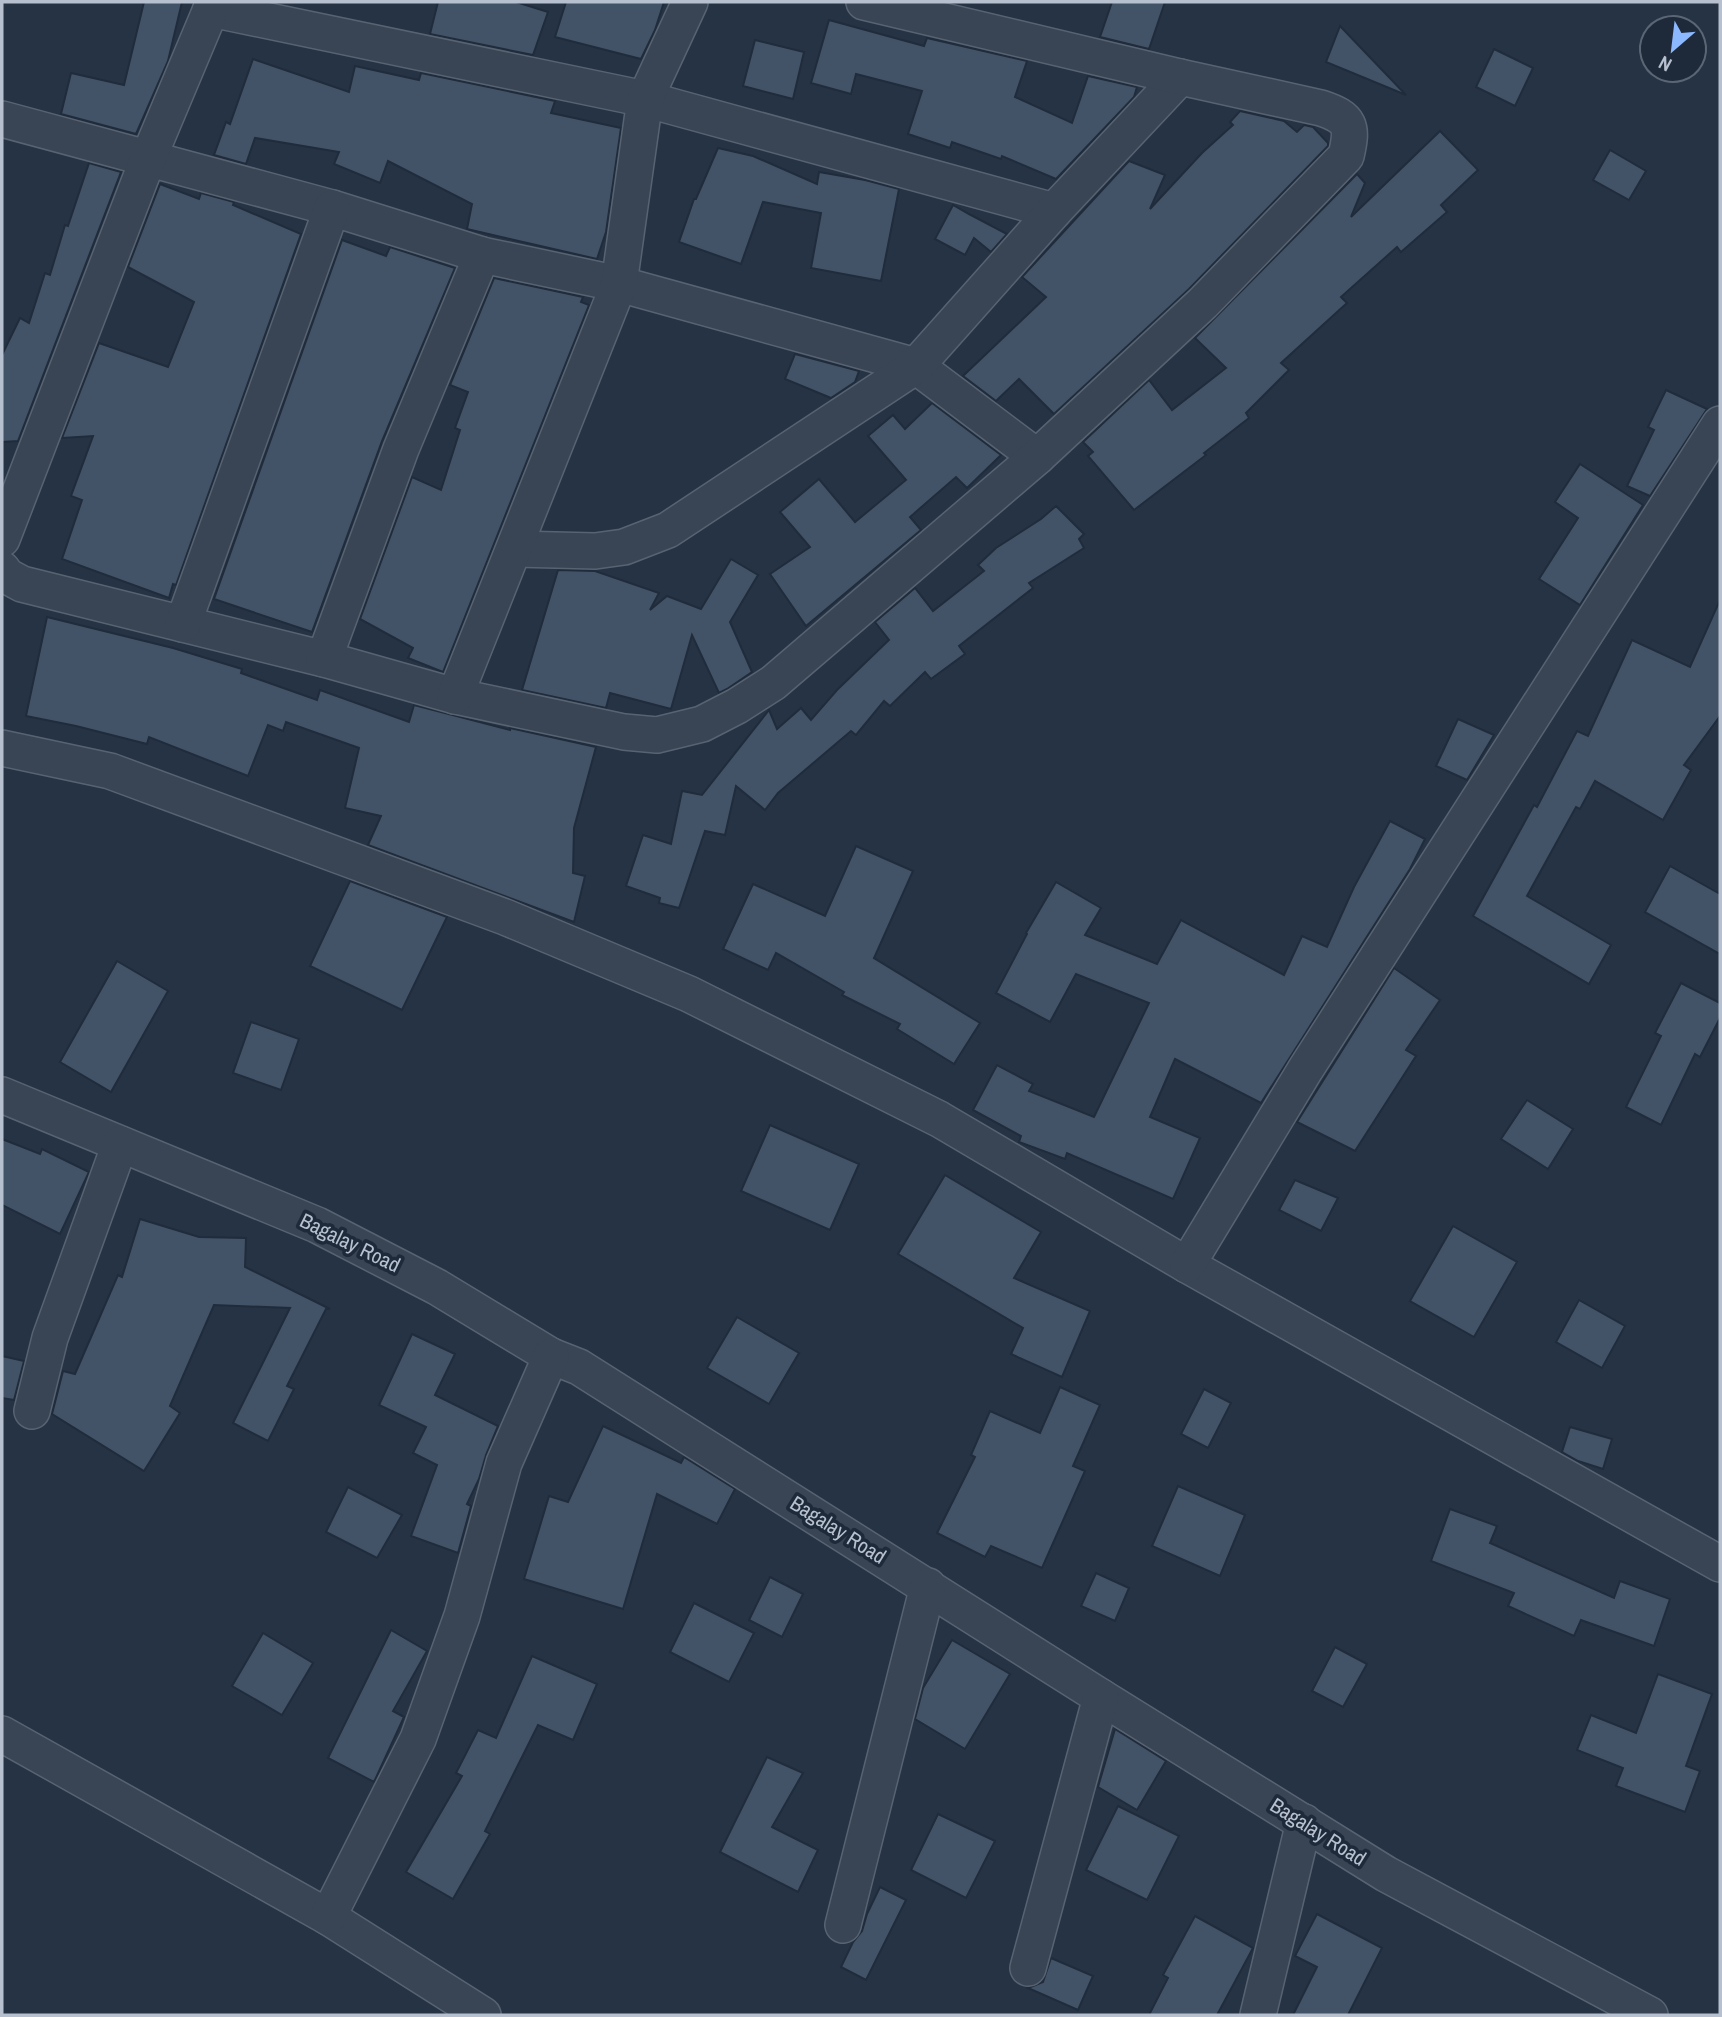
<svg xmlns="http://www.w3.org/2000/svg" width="1722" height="2017" font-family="'Archivo Narrow',sans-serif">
<rect width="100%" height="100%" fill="#253345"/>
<g fill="#435367" stroke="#202c3c" stroke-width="2">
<path d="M144,2H182L168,61L136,134L61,114L71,73L124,85Z"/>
<path d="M438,2H516L548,12L533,55L430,34Z"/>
<path d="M566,2H664L655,30L641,59L555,37Z"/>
<path d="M1112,2H1165L1149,49L1100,37Z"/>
<path d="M829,20L924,46L927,38L1027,61L1015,97L1072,123L1088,76L1137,87L1134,97L1056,179L1002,156L1001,159L952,142L950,148L908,134L922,91L856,74L851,94L811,83Z"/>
<path d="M1340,26L1406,95L1326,62Z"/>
<path d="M755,40L804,52L793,99L743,86Z"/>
<path d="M1494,49L1533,68L1515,106L1476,87Z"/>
<path d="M253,59L349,92L355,66L419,80L421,73L555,101L551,113L621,128L606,232L597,259L467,229L472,204L388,161L380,183L334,164L339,152L255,138L246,164L214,155L226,122L230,124Z"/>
<path d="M1240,111L1284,121L1297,132L1304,125L1313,127L1328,143V146L1189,289L1054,414L1019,379L996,401L963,376L1046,297L1022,277L1129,161L1165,175L1150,209L1202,153L1233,125L1230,122Z"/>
<path d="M1440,131L1478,170L1441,205L1447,212L1401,252L1397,247L1341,297L1347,303L1281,363L1289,370L1246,413L1249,418L1204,453L1206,455L1134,510L1088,456L1093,452L1083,442L1149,380L1172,410L1226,368L1195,338L1357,174L1365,183L1351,217Z"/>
<path d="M718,148L753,156L817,184L819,172L865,180L899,189L881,281L811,268L821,213L763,202L741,264L679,242L694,199H696Z"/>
<path d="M1610,150L1646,171L1629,200L1593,180Z"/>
<path d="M89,163L121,172L18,441L2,442V355L20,318L29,323L45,273L50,275L65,225L68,226Z"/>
<path d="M160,184L199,199L201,193L234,202L233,205L301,234L176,585L173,584L169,598L62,559L82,500L71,496L93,436L62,438L99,343L168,367L194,302L128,267Z"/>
<path d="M953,205L969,214L1007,234L991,252L974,238L965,255L935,239Z"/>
<path d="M342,240L386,256L390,247L455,268L382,441L312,632L214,599Z"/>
<path d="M494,278L583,297L581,302L589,305L443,672L408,658L413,648L360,619L412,477L441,490L460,430L455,428L468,392L450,385Z"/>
<path d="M795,354L859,371L855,382L831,398L785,379Z"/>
<path d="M1666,390L1707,409L1650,496L1627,486L1654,430L1648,427Z"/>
<path d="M932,403L1001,455L967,488L956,477L910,517L921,530L806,626L770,574L810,547L780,512L819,479L855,522L906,480L868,436L893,415L905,429Z"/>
<path d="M1580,464L1643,505L1580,605L1539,579L1578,518L1555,502Z"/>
<path d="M1056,506L1084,534L1079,539L1084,548L1029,583L1033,588L959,646L965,654L931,679L925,672L890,706L884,701L856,735L851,731L778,793L765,810L736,786L725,835L705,831L679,908L659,903L660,898L626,886L643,835L671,844L682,791L702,795L769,710L777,729L801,708L811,720L837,690L889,640L875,622L915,588L933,611L984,571L978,565L996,548L1041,519Z"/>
<path d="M731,559L758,575L730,622L752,672L727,689L719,693L692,635L671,709L610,693L606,708L522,690L558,570L595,571L659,593L650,610L667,596L701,609Z"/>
<path d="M1720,600V716L1684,765L1691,770L1663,820L1595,781L1580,809L1576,807L1527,896L1611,945L1589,984L1473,916L1534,805L1537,807L1577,731L1588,736L1632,640L1690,667Z"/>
<path d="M47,617L173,648L242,669L241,673L317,700L320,690L409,722L414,705L510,730V728L596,747L574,828L573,873L585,876L574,922L368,845L381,816L345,808L359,748L286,722L283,731L268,725L248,776L149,737L147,744L76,726L26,716Z"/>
<path d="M1458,719L1494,735L1467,780L1436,766Z"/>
<path d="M1390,821L1425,839L1410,869L1261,1103L1175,1059L1150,1117L1200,1138L1173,1199L1067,1153L1065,1159L1019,1142L1021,1136L973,1110L997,1065L1033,1084L1029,1091L1094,1117L1149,1003L1076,974L1050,1022L996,993L1027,934L1026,933L1056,882L1101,908L1085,935L1157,964L1181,920L1284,975L1302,936L1327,947L1354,887Z"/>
<path d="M856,846L913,871L874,958L980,1023L954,1064L897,1029L900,1024L842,995L844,992L776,953L768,970L723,949L753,884L825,916Z"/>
<path d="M1670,866L1720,894V954L1645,912Z"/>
<path d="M350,881L447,917L402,1010L310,966Z"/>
<path d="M117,961L168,991L111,1092L60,1062Z"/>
<path d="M1394,968L1440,1000L1406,1050L1416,1056L1355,1151L1297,1122Z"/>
<path d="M1681,983L1720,1003V1018L1700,1057L1695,1054L1661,1125L1626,1107L1661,1036L1655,1033Z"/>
<path d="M251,1022L299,1039L281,1090L233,1073Z"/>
<path d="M1527,1100L1573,1129L1548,1169L1501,1139Z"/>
<path d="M770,1125L859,1164L830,1230L741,1191Z"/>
<path d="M2,1139L40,1154L42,1149L89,1172L60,1234L2,1205Z"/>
<path d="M945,1175L1041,1232L1014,1278L1090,1311L1062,1377L1011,1354L1023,1328L898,1254Z"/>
<path d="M1295,1180L1338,1198L1321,1231L1279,1210Z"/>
<path d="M140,1219L199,1237L246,1238L245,1267L330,1309H326L287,1386L294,1389L268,1441L233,1423L290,1308L214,1305L170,1406L180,1413L144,1471L52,1414L63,1371L75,1374L118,1275L122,1277Z"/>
<path d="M1453,1226L1517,1262L1474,1337L1410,1301Z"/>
<path d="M1579,1300L1625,1326L1602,1368L1556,1342Z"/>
<path d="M737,1317L799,1353L769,1404L707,1368Z"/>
<path d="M412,1334L455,1354L435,1395L498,1426L486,1455L479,1479L467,1504L471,1506L458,1553L411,1536L437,1465L413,1453L426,1427L379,1405Z"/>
<path d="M2,1356L24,1361L14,1400L2,1398Z"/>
<path d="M1060,1387L1100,1405L1073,1466L1085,1471L1042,1568L991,1546L985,1557L937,1533L975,1457L971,1455L990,1411L1040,1433Z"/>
<path d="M1204,1389L1231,1403L1208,1448L1181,1434Z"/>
<path d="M603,1426L681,1463L684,1457L735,1489L717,1524L657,1494L623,1609L524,1579L549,1496L568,1502Z"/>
<path d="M1570,1427L1612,1439L1603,1469L1578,1461L1562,1452Z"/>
<path d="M1178,1486L1245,1515L1220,1576L1152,1546Z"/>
<path d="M348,1487L402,1515L377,1558L326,1532Z"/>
<path d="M1450,1509L1497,1526L1490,1543L1614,1598L1620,1581L1670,1599L1654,1646L1581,1620L1574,1636L1508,1606L1514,1593L1431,1561Z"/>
<path d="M1096,1573L1129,1588L1115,1621L1081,1606Z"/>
<path d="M770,1577L803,1594L782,1637L749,1620Z"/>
<path d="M694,1603L754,1633L729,1682L670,1652Z"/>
<path d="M391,1630L427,1651L393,1711L404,1717L374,1782L328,1758Z"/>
<path d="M263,1633L313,1663L282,1715L232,1686Z"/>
<path d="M952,1640L1010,1674L965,1749L915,1719L923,1688Z"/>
<path d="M1335,1647L1367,1664L1343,1707L1312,1691Z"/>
<path d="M532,1656L597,1684L573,1740L538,1725L485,1831L490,1834L453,1899L406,1872L462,1776L456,1773L478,1730L496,1738Z"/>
<path d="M1658,1674L1712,1694L1686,1766L1700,1771L1685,1812L1616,1786L1623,1768L1577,1750L1591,1715L1636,1733Z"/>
<path d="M1115,1729L1166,1761L1137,1810L1098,1787Z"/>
<path d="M767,1757L803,1773L772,1827L818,1850L798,1892L720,1852Z"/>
<path d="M1118,1806L1179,1836L1147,1900L1086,1870Z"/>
<path d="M938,1814L995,1841L966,1898L911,1870Z"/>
<path d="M880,1887L906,1900L866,1980L841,1967L853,1942L862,1931L867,1914Z"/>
<path d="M1317,1914L1382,1948L1348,2015H1293L1317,1967L1295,1956Z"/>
<path d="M1195,1916L1253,1948L1217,2015H1149L1168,1978L1163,1975Z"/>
<path d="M1051,1958L1093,1976L1078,2010L1028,1988L1043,1982Z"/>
</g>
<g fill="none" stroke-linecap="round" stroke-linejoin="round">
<g stroke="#586372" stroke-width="38">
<g id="street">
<path d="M211,9L645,99L1054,211"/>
<path d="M2,119L332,208L482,255L619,284L916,366L1037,457"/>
<path d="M2,539L148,159L214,2"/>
<path d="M515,549L595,551L624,547L668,530L916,366L1054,211L1180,77"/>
<path d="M2,569L7,576L22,584L324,659L455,696L624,732L657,735L702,724L737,706L773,683L1037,457L1203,303L1346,156C1353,126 1351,118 1321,108L1180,77L864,2"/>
<path d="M183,624L332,208"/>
<path d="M324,659L401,449L482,255"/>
<path d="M455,696L619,284L645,99L690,2"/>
<path d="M2,748L110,771L505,917L689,994L939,1119L1187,1265L1720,1564"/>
<path d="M2,1095L317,1225L437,1287L551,1356L579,1367L1101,1697L1386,1874L1650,2015"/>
<path d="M1187,1265L1305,1070L1720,424"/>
<path d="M32,1411L50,1338L120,1144"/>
<path d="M2,1734L328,1917L483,2015"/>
<path d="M328,1917L418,1739L462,1616L504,1463L551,1356"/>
<path d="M843,1925L928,1586"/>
<path d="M1028,1968L1101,1697"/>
<path d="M1258,2015L1304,1822"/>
</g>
</g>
<use href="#street" stroke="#394554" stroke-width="35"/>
</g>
<g text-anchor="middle" stroke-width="7" stroke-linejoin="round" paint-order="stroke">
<g font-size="21" fill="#b7c0ce" stroke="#1e2a3a">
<text transform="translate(350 1243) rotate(26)" y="7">Bagalay Road</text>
<text transform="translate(838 1530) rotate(32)" y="7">Bagalay Road</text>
<text transform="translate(1318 1832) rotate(32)" y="7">Bagalay Road</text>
</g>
</g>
<rect width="1722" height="2017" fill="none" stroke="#b7c0ce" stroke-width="7"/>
<g transform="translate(1673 49) rotate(208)"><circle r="33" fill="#1e2a3a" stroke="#5b6675" stroke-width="2"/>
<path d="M0-5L12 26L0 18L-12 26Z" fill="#8bb8ff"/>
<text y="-10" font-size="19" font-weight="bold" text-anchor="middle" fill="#b7c0ce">N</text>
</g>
</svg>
